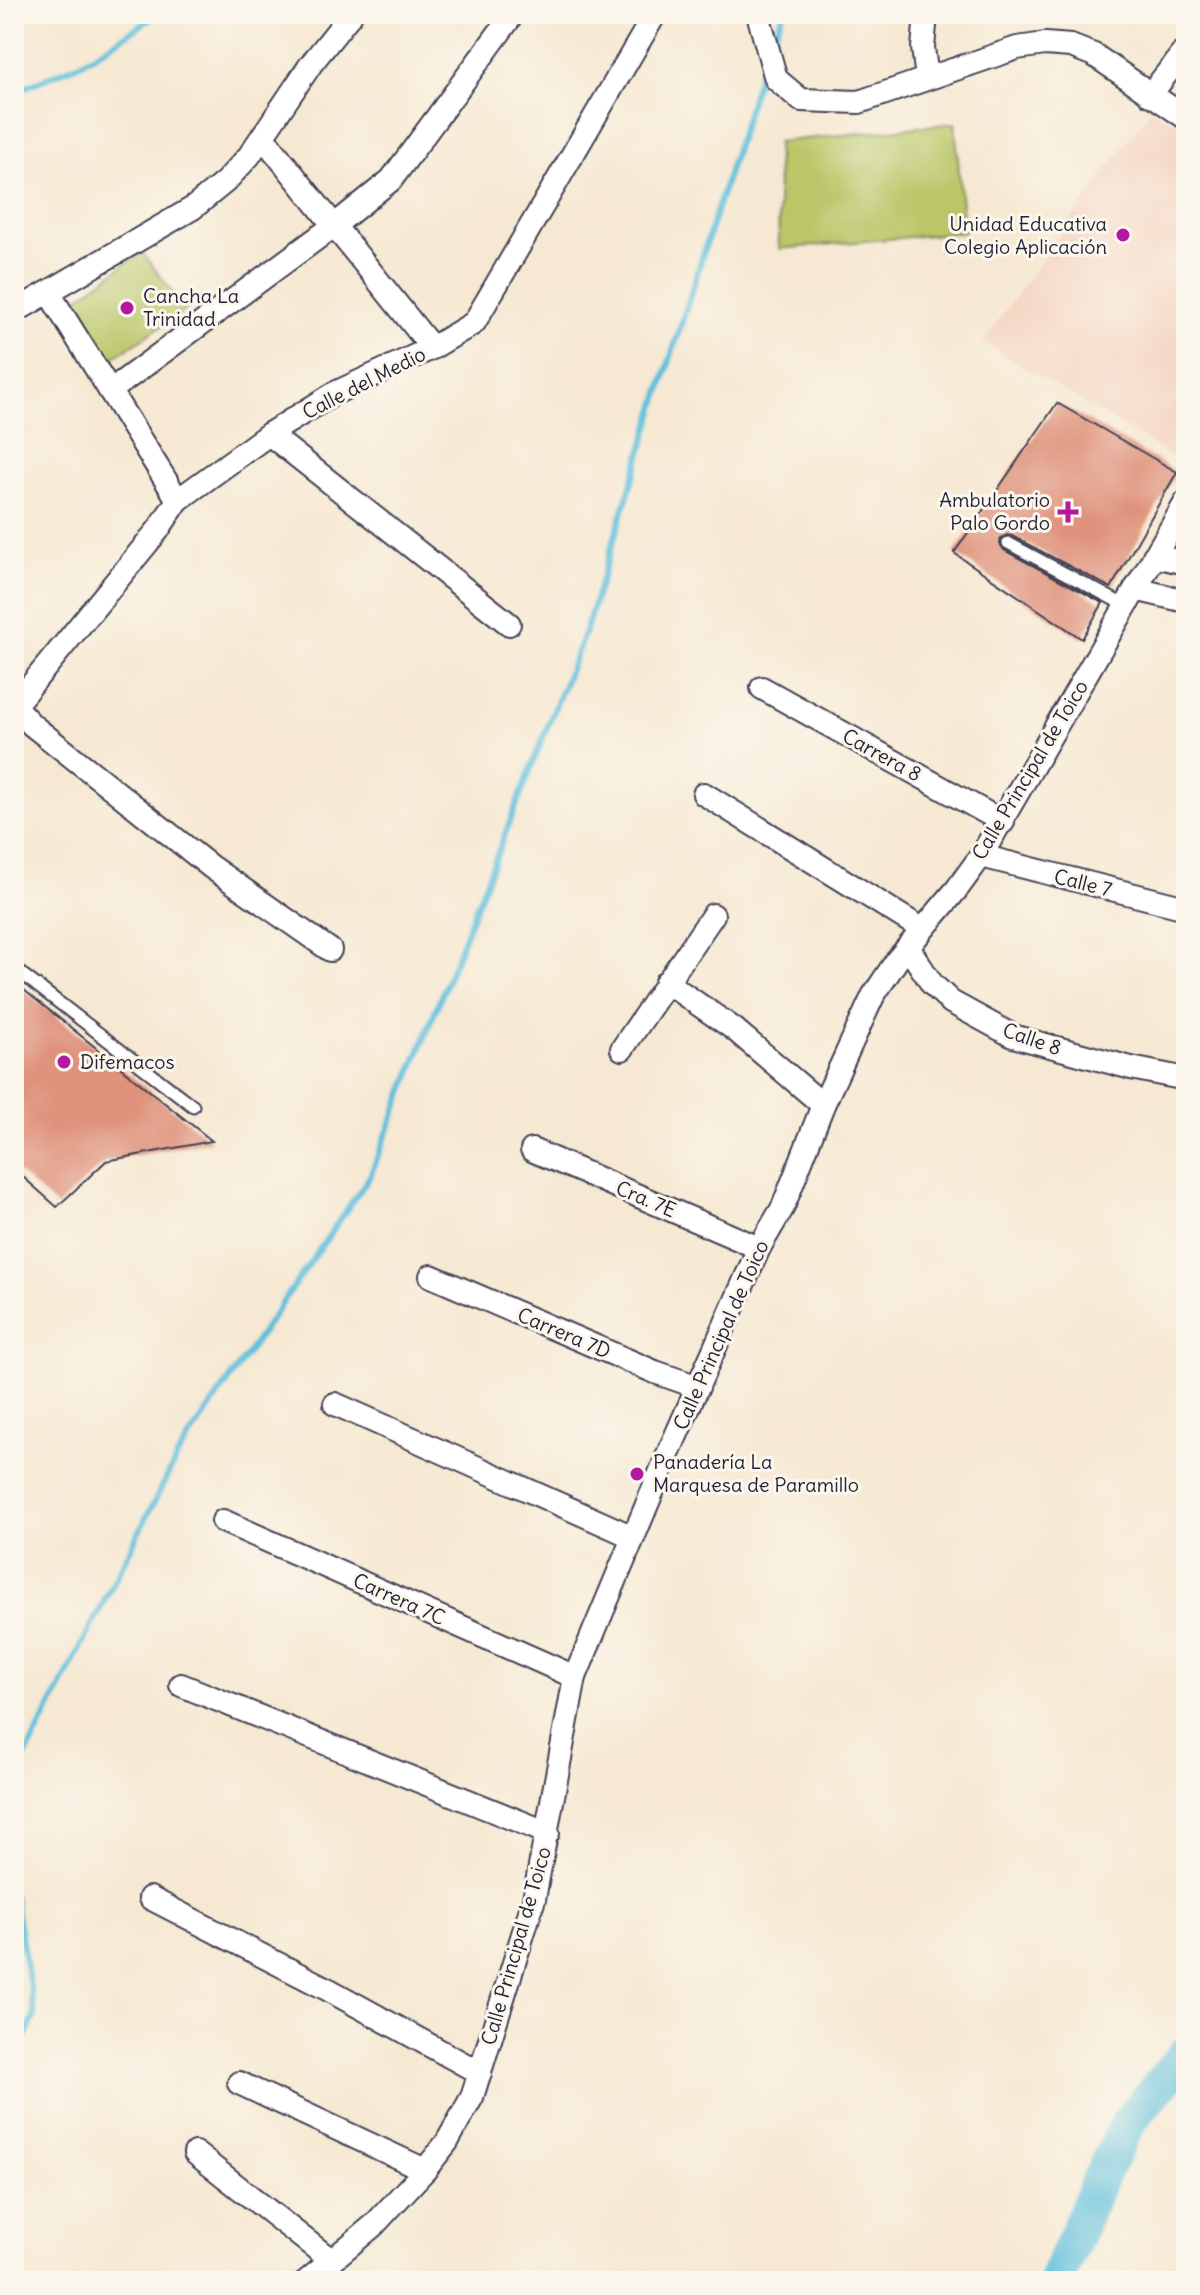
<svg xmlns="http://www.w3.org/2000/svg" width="1200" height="2295" font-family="Delius,sans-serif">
<rect width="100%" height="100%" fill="#fbf7ec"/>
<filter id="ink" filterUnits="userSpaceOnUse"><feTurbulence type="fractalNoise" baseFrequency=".0125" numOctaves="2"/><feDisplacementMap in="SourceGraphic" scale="16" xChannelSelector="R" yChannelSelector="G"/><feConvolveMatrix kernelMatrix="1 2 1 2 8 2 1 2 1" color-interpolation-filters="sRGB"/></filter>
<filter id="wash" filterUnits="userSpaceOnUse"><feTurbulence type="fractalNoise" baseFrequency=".006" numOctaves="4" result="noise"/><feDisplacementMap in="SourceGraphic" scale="32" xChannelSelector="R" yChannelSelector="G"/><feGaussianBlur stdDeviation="1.8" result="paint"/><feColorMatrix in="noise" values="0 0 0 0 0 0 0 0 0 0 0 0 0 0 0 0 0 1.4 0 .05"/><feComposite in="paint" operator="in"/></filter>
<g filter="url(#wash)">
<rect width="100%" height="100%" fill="#f6e8d2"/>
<path fill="#f4d3c0" d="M1150,110L1186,127L1185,464L983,342Z"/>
<g fill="#bac667" stroke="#6e7451" stroke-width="2">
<path d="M955,123L964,232L779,249L777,142Z"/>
<path d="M142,252L186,310L106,362L67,306Z"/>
</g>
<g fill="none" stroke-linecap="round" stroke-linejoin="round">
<g stroke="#5ebfdc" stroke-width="6">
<path d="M772,40L783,14"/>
<path d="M14,92L80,64L159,14"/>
<path d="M14,1779L180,1451L370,1176L586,629L763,62"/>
<path d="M14,1896L35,2016L14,2060"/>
</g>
<path stroke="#5ebfdc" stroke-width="36" d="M1056,2281L1101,2176L1130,2120L1186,2054"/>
</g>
<g id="blocks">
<g fill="#df927b">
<path d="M1057,403L1177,472L1111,588L1012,536L1007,535L1001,538L1000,544L1004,550L1103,603L1082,639L954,553Z"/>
<path d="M14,982L212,1141L106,1161L57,1207L14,1169Z"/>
</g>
</g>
</g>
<g filter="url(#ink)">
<use href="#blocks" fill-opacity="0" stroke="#424052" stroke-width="2"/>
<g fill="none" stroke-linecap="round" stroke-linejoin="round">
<g stroke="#424052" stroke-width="15">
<g id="service">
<path d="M1008,543L1126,606"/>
<path d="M14,968L193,1106"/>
</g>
</g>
<g stroke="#424052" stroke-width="26">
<g id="minor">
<path d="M758,14L776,79L801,100L859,102L1017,48L1045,44L1071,46L1094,55L1186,118"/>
<path d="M926,14L923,48L927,78"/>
<path d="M1150,95L1186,49"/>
<path d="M263,137L432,348"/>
<path d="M49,293L178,500"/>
<path d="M14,312L193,208L225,182L249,156L311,64L351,14"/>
<path d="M110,391L335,225L391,180L513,14"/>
<path d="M269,434L509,624"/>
<path d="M1154,556L1186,563"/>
<path d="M1135,589L1186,601"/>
<path d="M762,688L1003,822"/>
<path d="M704,794L922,929"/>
<path d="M981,856L1186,908"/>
<path d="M908,947L932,984L951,1002L1013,1036L1131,1068L1186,1079"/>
<path d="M330,950L211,867L32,725L14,706L158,530L178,500L269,434L335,393L432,348L474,323L655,14"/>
<path d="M666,982L734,1029L823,1105"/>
<path d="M622,1049L713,915"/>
<path d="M532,1150L759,1248"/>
<path d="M431,1276L655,1372L698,1387"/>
<path d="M335,1404L633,1537"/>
<path d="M223,1521L575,1677"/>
<path d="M181,1685L548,1833"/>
<path d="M150,1898L329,1990L480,2073"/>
<path d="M239,2083L425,2170"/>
<path d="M195,2153L332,2261"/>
<path d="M307,2281L374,2225L425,2170L447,2142L472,2097L534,1899L575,1677L671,1447L759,1248L783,1207L823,1105L873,996L897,960L957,889L981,856L1186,502"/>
</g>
</g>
<use href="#service" stroke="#fff" stroke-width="11"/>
<use href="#minor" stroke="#fff" stroke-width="22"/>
</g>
</g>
<g fill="#b5179e" stroke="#fbf7ec" stroke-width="3">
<circle cx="1123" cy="235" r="8"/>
<circle cx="127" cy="308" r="8"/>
<path d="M1064 500h8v8h8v8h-8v8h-8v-8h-8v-8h8z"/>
<circle cx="64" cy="1062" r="8"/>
<circle cx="637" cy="1474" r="8"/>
</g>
<g text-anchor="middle" stroke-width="6" stroke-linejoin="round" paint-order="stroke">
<g font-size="20" fill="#22223b" stroke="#fbf7ec" text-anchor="start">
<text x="1107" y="231" text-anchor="end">Unidad Educativa<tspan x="1107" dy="23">Colegio Aplicación</tspan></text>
<text x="143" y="303">Cancha La<tspan x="143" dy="23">Trinidad</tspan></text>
<text x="1050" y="507" text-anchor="end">Ambulatorio<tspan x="1050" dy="23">Palo Gordo</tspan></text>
<text x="80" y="1069">Difemacos</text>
<text x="653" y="1469">Panadería La<tspan x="653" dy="23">Marquesa de Paramillo</tspan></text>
</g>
<g font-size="20" fill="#22223b" stroke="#fbf7ec">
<text transform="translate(364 383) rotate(-27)" y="7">Calle del Medio</text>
<text transform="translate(882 755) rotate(29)" y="7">Carrera 8</text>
<text transform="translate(1030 770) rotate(-59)" y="7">Calle Principal de Toico</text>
<text transform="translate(1083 883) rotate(14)" y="7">Calle 7</text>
<text transform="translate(1032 1039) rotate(19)" y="7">Calle 8</text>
<text transform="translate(646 1199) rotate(23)" y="7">Cra. 7E</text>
<text transform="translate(564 1333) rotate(23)" y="7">Carrera 7D</text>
<text transform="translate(721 1335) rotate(-66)" y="7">Calle Principal de Toico</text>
<text transform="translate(399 1599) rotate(24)" y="7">Carrera 7C</text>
<text transform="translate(516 1946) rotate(-74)" y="7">Calle Principal de Toico</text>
</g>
</g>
<rect width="1200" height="2295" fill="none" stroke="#fbf7ec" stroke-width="48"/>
</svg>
